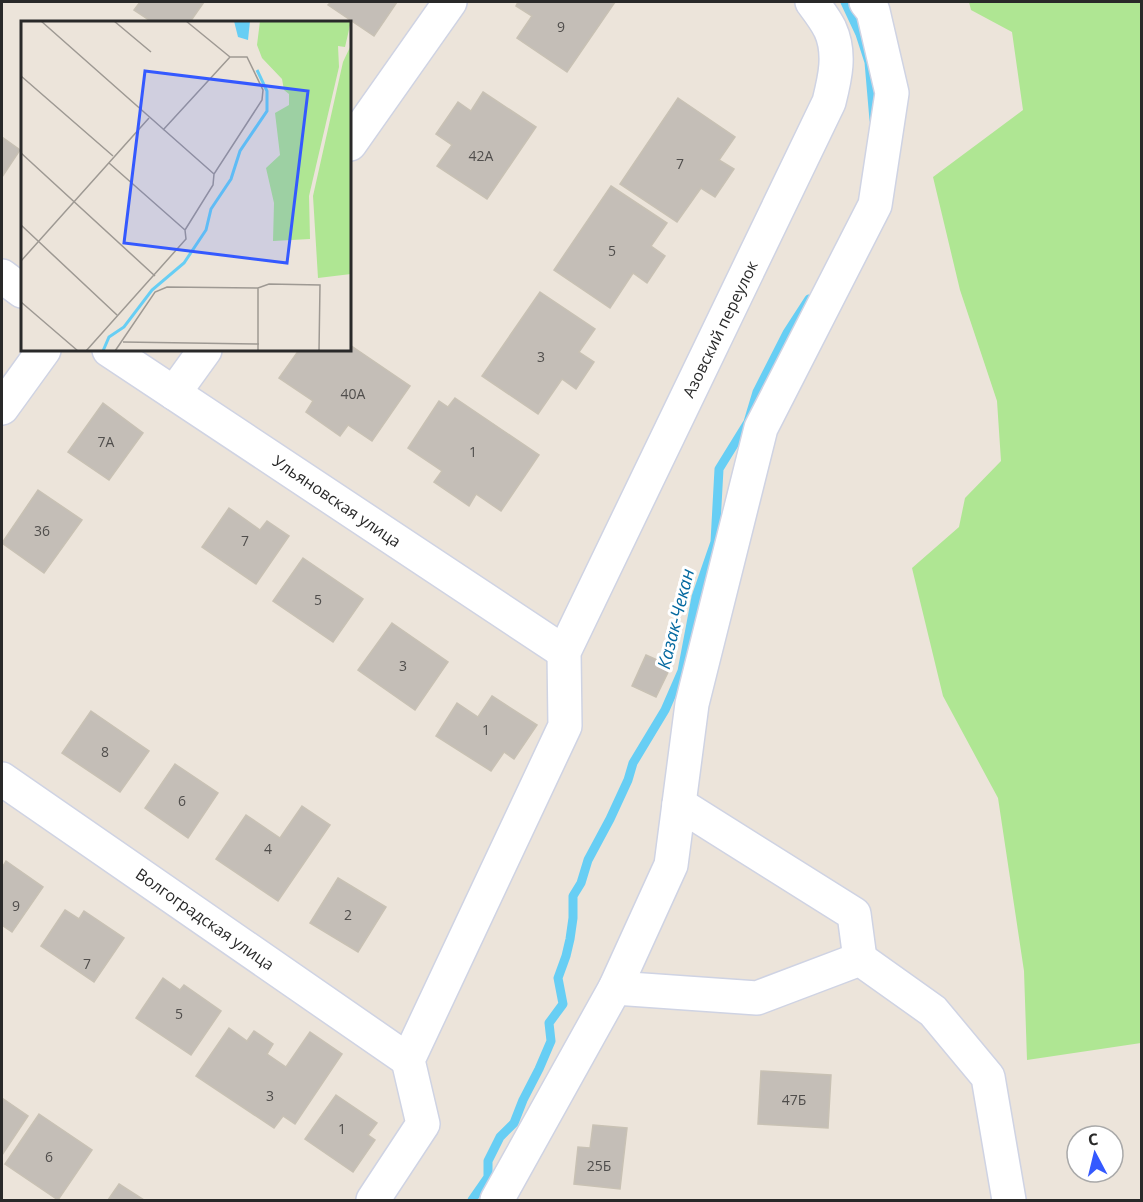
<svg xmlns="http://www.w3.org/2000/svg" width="1143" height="1202" font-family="'Open Sans',sans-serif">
<rect width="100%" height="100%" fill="#ece4da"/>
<path fill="#afe693" d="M969,2H1141V1043L1027,1060L1024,971L998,798L943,696L912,568L959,527L965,498L1001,461L997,401L960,290L933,177L1023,110L1012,32L971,10Z"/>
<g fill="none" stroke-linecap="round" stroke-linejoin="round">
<g stroke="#67cef4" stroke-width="9">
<path d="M845,2L860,34L869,62L874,120"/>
<path d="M472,1200L488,1177V1161L500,1137L514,1123L523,1100L539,1069L551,1041L549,1023L563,1004L558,978L566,956L570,939L573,918V896L581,883L588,860L610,819L628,780L633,763L665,710L682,671L696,597L715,542L719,469L748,422L757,392L787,333L809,299"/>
</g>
</g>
<g fill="#c4beb7" stroke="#c8c1b4" stroke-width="1.5">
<path d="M140,2H204L190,22H152L134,10Z"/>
<path d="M331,2H397L374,36L328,5Z"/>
<path d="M518,2H615L567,72L517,38L532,16L516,6Z"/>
<path d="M483,92L536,127L487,199L437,166L452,145L436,134L458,102L471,111Z"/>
<path d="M678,98L735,137L719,160L734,169L715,197L701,188L677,222L620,184Z"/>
<path d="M2,137L20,150L2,177Z"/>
<path d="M611,186L667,223L651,246L665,256L647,283L633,273L610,308L554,270Z"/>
<path d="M540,292L595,329L579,352L594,362L576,389L562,379L538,414L482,376Z"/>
<path d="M350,345L410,386L372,441L348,425L340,436L306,412L313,401L279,378L299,350H350Z"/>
<path d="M455,398L539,455L501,511L476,494L469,506L434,482L442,471L408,448L439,401L448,407Z"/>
<path d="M103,403L143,433L109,480L68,452Z"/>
<path d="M38,490L82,520L44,573L2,543Z"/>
<path d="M229,508L260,530L267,521L289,536L256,584L202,547Z"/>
<path d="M303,558L363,599L333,642L273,601Z"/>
<path d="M392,623L448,662L415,710L358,670Z"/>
<path d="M646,655L671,666L656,697L632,686Z"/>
<path d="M492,696L537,725L514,759L504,752L491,771L436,736L457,703L478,717Z"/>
<path d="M91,711L149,751L120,792L62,753Z"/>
<path d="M175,764L218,793L188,838L145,808Z"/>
<path d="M302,806L330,825L278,901L216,859L246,815L280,838Z"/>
<path d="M6,861L43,887L12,932L2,925V868Z"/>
<path d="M338,878L386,907L358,952L310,923Z"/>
<path d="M65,910L79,919L84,911L124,938L94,982L41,946Z"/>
<path d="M163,978L180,990L184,985L221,1011L191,1055L136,1018Z"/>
<path d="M229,1028L247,1041L254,1031L273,1044L267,1054L286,1067L310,1032L342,1054L295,1124L283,1116L274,1128L196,1076Z"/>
<path d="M761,1071L831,1075L828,1128L758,1124Z"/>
<path d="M336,1095L377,1123L368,1135L375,1140L353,1172L305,1139Z"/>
<path d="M2,1098L28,1116L2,1155Z"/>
<path d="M39,1114L92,1150L58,1200L5,1164Z"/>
<path d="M593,1125L627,1128L620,1189L574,1184L578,1147L590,1148Z"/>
<path d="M119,1184L144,1200H108Z"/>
</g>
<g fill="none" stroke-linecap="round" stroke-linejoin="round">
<g stroke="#cfd3e3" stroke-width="36">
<g id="minor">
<path d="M350,144L450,2"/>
<path d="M2,276L22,291"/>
<path d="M109,350L564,652"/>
<path d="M174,393L205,350"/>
<path d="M2,408L44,350"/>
<path d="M2,779L408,1060"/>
<path d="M679,804L854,914L860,959"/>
<path d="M615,988L757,998L860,959L933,1011L988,1077L1009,1200"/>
<path d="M373,1200L423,1124L408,1060L565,726L564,652L829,102C835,78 841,53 830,29C825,19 818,10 812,2"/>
<path d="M497,1200L615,988L671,865L692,704L761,428L875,205L892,93L873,11L866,2"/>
</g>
</g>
<use href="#minor" stroke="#fff" stroke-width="33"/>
</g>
<g text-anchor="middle" stroke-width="6" stroke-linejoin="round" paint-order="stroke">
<g font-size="14" fill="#504e4c">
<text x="561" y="32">9</text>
<text x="481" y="161">42А</text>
<text x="680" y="169">7</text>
<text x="612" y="256">5</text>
<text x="541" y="362">3</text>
<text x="353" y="399">40А</text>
<text x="106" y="447">7А</text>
<text x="473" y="457">1</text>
<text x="42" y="536">36</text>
<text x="245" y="546">7</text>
<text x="318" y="605">5</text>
<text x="403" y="671">3</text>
<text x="486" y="735">1</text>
<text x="105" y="757">8</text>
<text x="182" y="806">6</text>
<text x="268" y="854">4</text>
<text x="16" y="911">9</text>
<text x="348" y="920">2</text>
<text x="87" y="969">7</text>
<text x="179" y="1019">5</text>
<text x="270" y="1101">3</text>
<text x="794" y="1105">47Б</text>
<text x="342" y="1134">1</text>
<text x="49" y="1162">6</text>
<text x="599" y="1171">25Б</text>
</g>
<g font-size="16" fill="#292929" stroke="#fff">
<text transform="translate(720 329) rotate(-64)" y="6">Азовский переулок</text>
<text transform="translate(337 501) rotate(34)" y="6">Ульяновская улица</text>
<text transform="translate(205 919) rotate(35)" y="6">Волгоградская улица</text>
</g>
<g font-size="18" font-style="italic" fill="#066aa0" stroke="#fff">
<text transform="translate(676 619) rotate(-76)" y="6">Казак-Чекан</text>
</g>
</g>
<g transform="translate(21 21)">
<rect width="330" height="330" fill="#ece4da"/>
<path d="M239,0H330L324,26L317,25L318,46L288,175L289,218L252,220L253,182L245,147L259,134L254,92L268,84V73L263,69L261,58L241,37L236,24ZM330,24V253L297,257L292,175L322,41Z" fill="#afe693"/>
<path d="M213,0H229L227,19L217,16Z" fill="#67cef4"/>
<path fill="none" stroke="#67cef4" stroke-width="3" d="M82,330L88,316L103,306L131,269L163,242L185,209L190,188L210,158L219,130L246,90V70L236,49"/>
<path fill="none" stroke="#9e9993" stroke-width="1.5" d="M20,0L193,153M93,0L130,31M165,0L209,36M0,55L92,135M142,109L209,36M0,132L134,255M88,142L164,209M0,204L96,294M0,240L128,97M237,267V330M0,281L57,330M102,321L238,323M65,330L165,218L164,209L192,164L193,153L241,79L242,69L226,36H209M94,330L134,271L146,266L237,267L248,263L299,264L298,330"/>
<path fill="#3459ff" fill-opacity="0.15" stroke="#3459ff" stroke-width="3" d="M124,50L287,70L266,242L103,222Z"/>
<rect width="330" height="330" fill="none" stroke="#292929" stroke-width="3"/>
</g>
<rect width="1143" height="1202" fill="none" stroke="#292929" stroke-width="6"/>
<g transform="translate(1095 1154) rotate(353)"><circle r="28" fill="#ffffff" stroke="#a9a9a9" stroke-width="1.5"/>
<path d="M0-4.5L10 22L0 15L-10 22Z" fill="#3459ff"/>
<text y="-9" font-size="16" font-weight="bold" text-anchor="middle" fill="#292929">С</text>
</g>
</svg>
